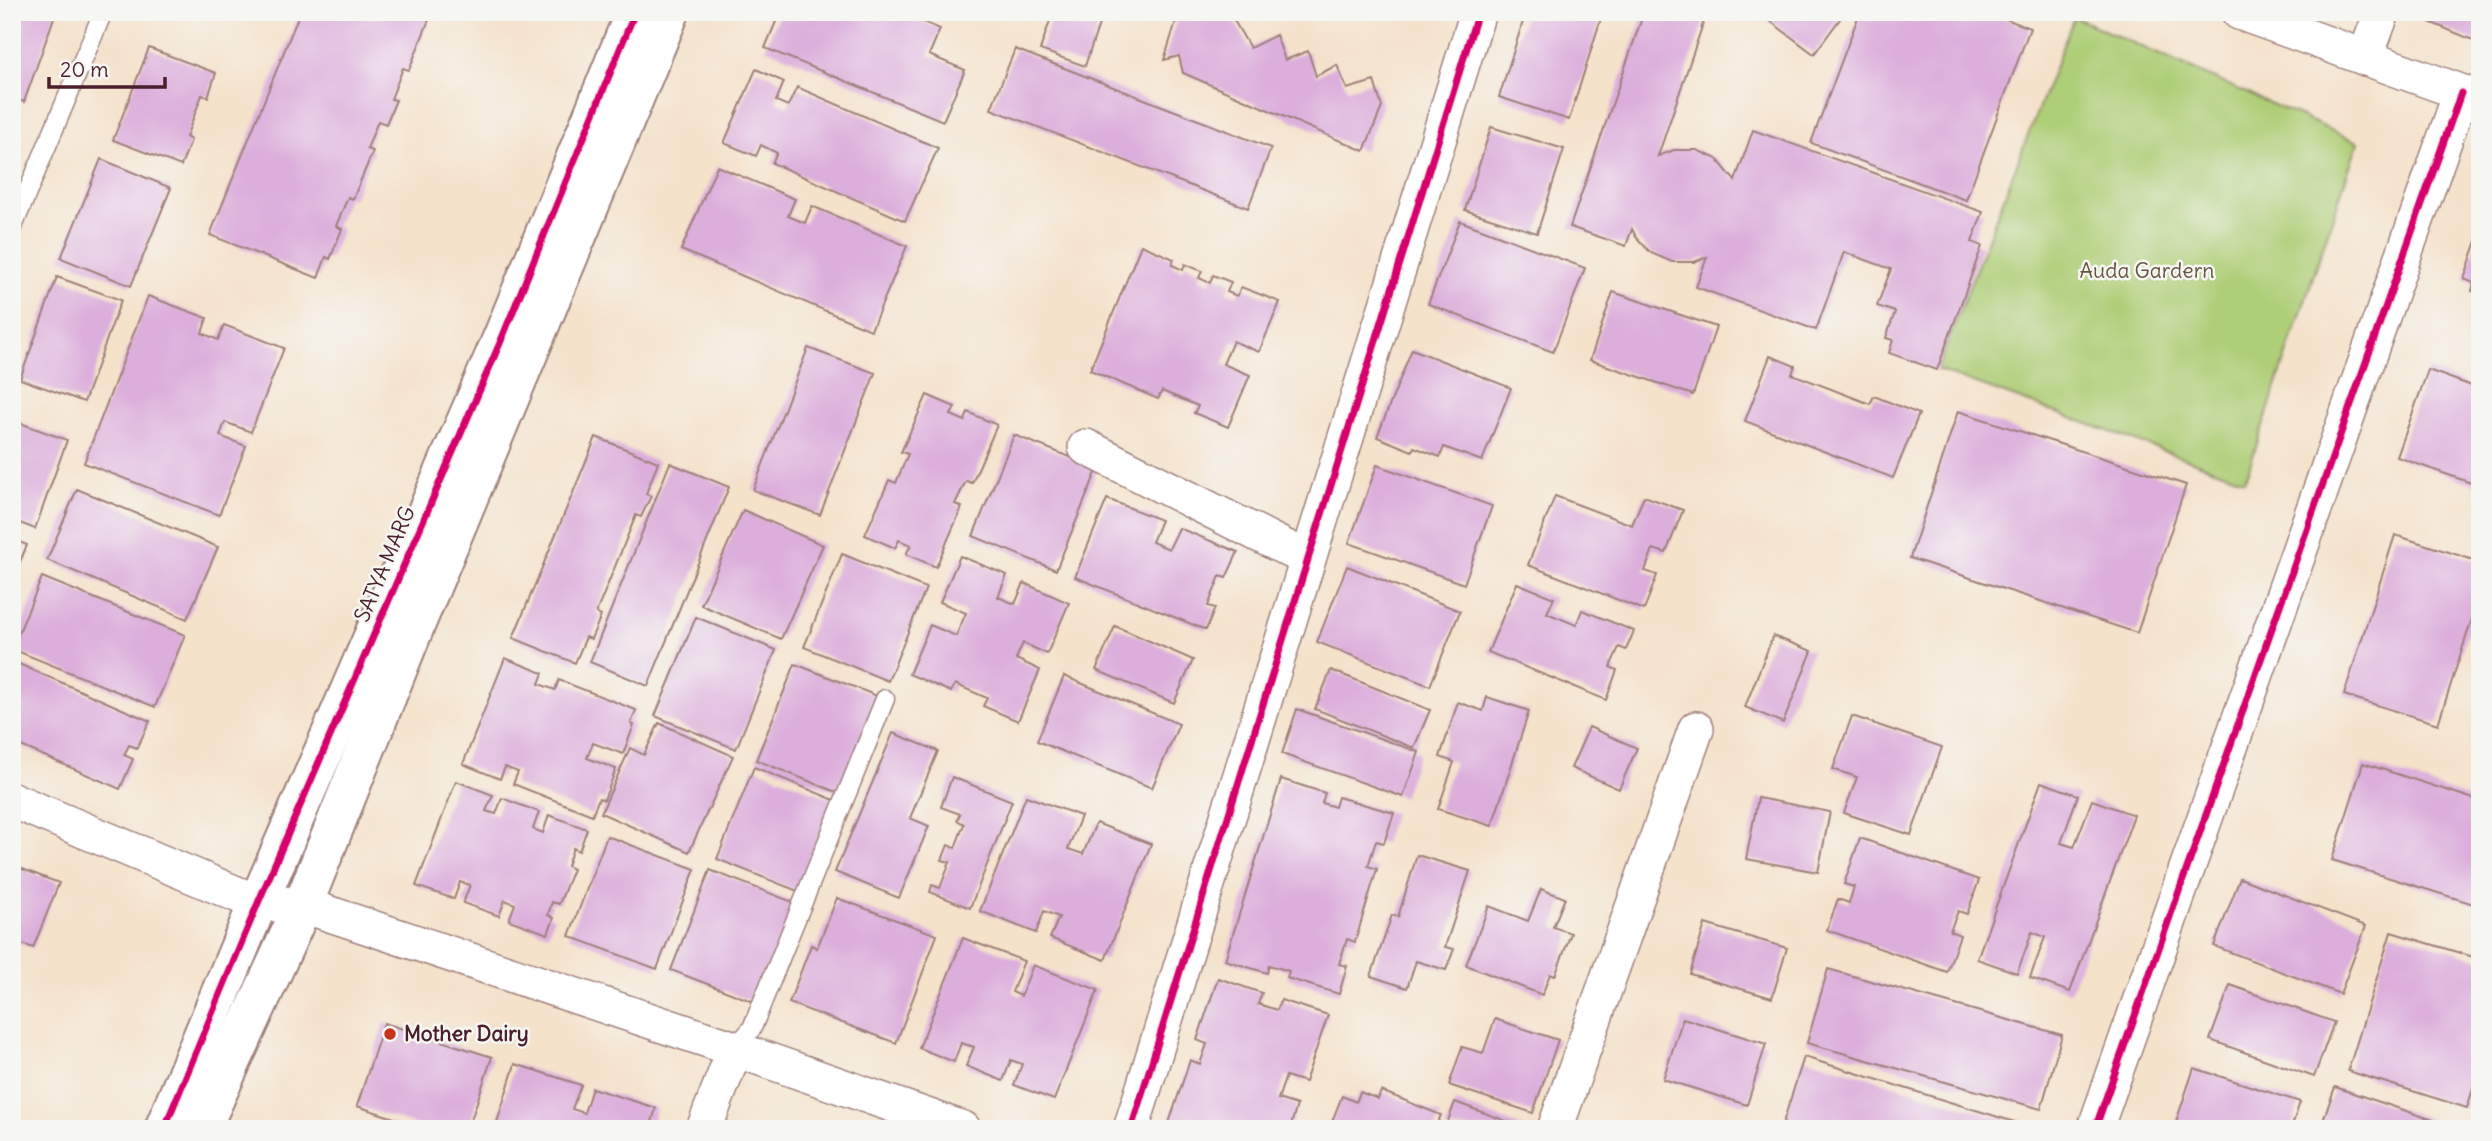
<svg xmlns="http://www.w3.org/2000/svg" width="2492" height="1141" font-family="Delius,sans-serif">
<rect width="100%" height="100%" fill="#f6f6f2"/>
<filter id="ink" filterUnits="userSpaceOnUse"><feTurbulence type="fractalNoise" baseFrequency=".0143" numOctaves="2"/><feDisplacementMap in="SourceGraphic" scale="14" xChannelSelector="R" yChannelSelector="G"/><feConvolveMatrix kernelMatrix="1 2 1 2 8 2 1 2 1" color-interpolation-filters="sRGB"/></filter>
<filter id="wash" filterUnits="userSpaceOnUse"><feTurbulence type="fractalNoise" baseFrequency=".00686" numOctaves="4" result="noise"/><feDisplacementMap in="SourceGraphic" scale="28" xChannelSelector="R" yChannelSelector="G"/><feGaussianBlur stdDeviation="1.57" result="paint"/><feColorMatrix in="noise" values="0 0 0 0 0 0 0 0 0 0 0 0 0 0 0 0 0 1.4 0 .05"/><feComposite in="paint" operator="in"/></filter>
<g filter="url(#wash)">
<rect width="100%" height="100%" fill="#f4e2cb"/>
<path fill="#aece77" stroke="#7c7651" stroke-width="2" d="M2074,17L2358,142L2245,480L1937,370Z"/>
<g id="blocks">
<g fill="#dcaedb">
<path d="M12,12H56L24,102L12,98Z"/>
<path d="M300,12H432L409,70L403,68L391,99L396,100L386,124L378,121L367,149L373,151L353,199L348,197L336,226L342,229L330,259L326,257L318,278L210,235Z"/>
<path d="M780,12H900L940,29L929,55L965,70L943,121L765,48Z"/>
<path d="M1053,12H1103L1085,66L1040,50Z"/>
<path d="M1179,12H1229L1250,48L1276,35L1285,60L1308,51L1316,76L1337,65L1347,89L1374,81L1382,107L1364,151L1183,73L1179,56L1164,60Z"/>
<path d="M1526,12H1603L1569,120L1499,97Z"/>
<path d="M1644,12H1707L1658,156L1674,150H1697L1717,159L1735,181L1753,130L1983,212L1972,242L1982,246L1937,370L1889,353L1893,340L1886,338L1895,312L1877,306L1891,269L1844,252L1816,330L1696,287L1707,257L1694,262H1672L1651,253L1636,237L1632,229L1626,246L1570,227Z"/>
<path d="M1758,12H1845L1814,54Z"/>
<path d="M1860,12H1987L2030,28L1966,200L1811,143Z"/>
<path d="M2417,12H2480V43L2415,16Z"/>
<path d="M149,48L216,73L208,97L202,95L186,137L191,140L181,166L113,140Z"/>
<path d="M1015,49L1271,148L1248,208L991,109Z"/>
<path d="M756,69L784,82L776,101L788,106L797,87L938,148L905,221L772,163L777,153L761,145L756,156L724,143Z"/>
<path d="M1491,127L1564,149L1537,233L1465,210Z"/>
<path d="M101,159L171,188L131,286L61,258Z"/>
<path d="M717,166L795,199L788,216L805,223L812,206L907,246L871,330L681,250Z"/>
<path d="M1460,221L1585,268L1553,352L1428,304Z"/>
<path d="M2479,235H2480V293L2472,291L2474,283L2464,279Z"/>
<path d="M1141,245L1174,259L1172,265L1183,270L1185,264L1202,271L1199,278L1210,283L1213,275L1231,282L1227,292L1237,296L1241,287L1280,302L1259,352L1233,341L1223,364L1250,375L1228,427L1194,413L1198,406L1162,391L1158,399L1090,370Z"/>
<path d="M57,277L121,300L84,402L20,379Z"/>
<path d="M1613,292L1716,327L1693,395L1590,360Z"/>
<path d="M148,296L207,318L202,333L218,340L224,325L284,348L251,432L225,422L220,436L246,446L219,515L84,463Z"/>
<path d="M808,348L875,373L820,515L753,490Z"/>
<path d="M1412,349L1511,388L1482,461L1444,447L1440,457L1414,447L1412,451L1377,437Z"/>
<path d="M1770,356L1795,366L1792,374L1870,404L1874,396L1919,414L1893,478L1745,421Z"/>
<path d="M2428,370L2480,389V486L2397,457Z"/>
<path d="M927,395L955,407L951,415L965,421L968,412L997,425L972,483L966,481L955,504L962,507L936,567L906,554L911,545L899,540L895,548L865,535L889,480L896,483L908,454L901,452Z"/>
<path d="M1958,411L2186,485L2137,633L1910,558Z"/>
<path d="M12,420L67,440L35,529L12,520Z"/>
<path d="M1014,435L1098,468L1056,570L973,536Z"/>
<path d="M596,437L658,462L646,494L651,496L641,517L636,515L596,613L601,616L591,639L586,637L575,663L513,638Z"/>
<path d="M670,463L729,487L648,686L590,662Z"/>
<path d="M1377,465L1492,506L1464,584L1349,543Z"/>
<path d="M77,489L218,547L187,619L47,560Z"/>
<path d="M1555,496L1632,525L1644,496L1683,510L1666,553L1653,549L1645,571L1657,575L1644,610L1528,565Z"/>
<path d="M1107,499L1161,520L1152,542L1169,549L1179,528L1238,552L1226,578L1220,576L1208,606L1215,608L1206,630L1075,577Z"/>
<path d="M743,510L823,545L781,639L701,605Z"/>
<path d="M2395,535L2480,562V594L2438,724L2344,695Z"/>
<path d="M12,539L27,545L12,581Z"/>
<path d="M842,554L926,588L888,681L804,647Z"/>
<path d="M960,556L1007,575L998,597L1015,604L1024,583L1069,603L1047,654L1023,643L1016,659L1040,670L1018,721L983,706L987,698L955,684L951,692L909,674L930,625L956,636L966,613L940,602Z"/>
<path d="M1347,566L1460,611L1430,686L1317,642Z"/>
<path d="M42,577L185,635L155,707L12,649Z"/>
<path d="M1517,583L1554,598L1547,613L1576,625L1582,610L1634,631L1626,650L1619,647L1610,667L1617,670L1606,700L1488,652Z"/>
<path d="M696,617L776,650L736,749L655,716Z"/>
<path d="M1115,626L1193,660L1174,703L1096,670Z"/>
<path d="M1773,636L1812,651L1783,723L1745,707Z"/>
<path d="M505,658L543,673L539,684L555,690L559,680L636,710L631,724L634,725L623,754L593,743L587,758L616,769L604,800L599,798L592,815L513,784L518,772L505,767L500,779L463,764Z"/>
<path d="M12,661L150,721L137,748L129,745L124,755L133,759L120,789L12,742Z"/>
<path d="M795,664L885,699L841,794L756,760Z"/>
<path d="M1331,670L1430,710L1414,748L1315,709Z"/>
<path d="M1064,676L1179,724L1152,788L1037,741Z"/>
<path d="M1487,697L1529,711L1492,826L1438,809L1454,762L1440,757L1458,702L1483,711Z"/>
<path d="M1297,709L1419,752L1403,797L1282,754Z"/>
<path d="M1852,716L1942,747L1911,835L1844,813L1857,777L1833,769Z"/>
<path d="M659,723L733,756L689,852L601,813L630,748L644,755Z"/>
<path d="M1589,727L1637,748L1619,789L1571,768Z"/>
<path d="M893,733L938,751L910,818L929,826L899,898L835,872Z"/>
<path d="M2363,763L2480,801V906L2332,860Z"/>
<path d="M754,767L837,801L800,892L717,859Z"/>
<path d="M952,777L1012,801L970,908L930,892L932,885L940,888L950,862L942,860L948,845L955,848L964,824L957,820L960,814L941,807Z"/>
<path d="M1281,779L1325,793L1322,803L1335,807L1338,797L1394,813L1384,843L1376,841L1368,866L1377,869L1355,942L1347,939L1339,964L1347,966L1339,994L1287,978L1289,971L1269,965L1267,973L1225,960Z"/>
<path d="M456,781L493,795L486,811L496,814L502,798L539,812L533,829L543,833L549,815L587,829L579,851L573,848L567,866L573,869L559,904L552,902L548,915L554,918L548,934L509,920L515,904L505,900L499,916L463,903L470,885L460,882L454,899L416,886Z"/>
<path d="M2041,782L2078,795L2061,843L2074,847L2092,800L2134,815L2070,992L2030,978L2045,937L2032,932L2017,973L1977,959Z"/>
<path d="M1026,796L1081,816L1068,849L1083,854L1096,823L1151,844L1105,960L1050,938L1059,917L1044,911L1036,933L980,911Z"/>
<path d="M1758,798L1830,812L1818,872L1746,859Z"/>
<path d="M607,836L695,869L657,969L569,936Z"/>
<path d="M1860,838L1979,880L1967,914L1958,911L1950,931L1960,935L1947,972L1827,930L1838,899L1849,903L1854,887L1844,884Z"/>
<path d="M1417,855L1470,871L1445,947L1454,949L1446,970L1416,961L1407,988L1371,976L1392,915L1398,917Z"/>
<path d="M12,865L59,883L33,948L12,940Z"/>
<path d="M710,870L798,904L759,1004L671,970Z"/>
<path d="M2240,878L2366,926L2340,994L2214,946Z"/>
<path d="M1541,889L1565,898L1553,927L1571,933L1555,976L1550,974L1542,995L1466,965L1489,906L1528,921Z"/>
<path d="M837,898L937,935L896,1043L789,1003L811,945L817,948Z"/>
<path d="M1705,924L1787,948L1772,998L1690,974Z"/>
<path d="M2391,932L2480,959V1067L2467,1108L2348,1071Z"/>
<path d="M963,938L1024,961L1012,992L1021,996L1033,965L1098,990L1054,1100L1014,1085L1022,1064L1011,1060L1003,1081L966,1066L974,1047L961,1043L954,1062L919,1048Z"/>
<path d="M1828,969L2062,1035L2041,1109L1807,1043Z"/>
<path d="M1218,978L1262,993L1258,1004L1277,1010L1281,1000L1328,1015L1305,1082L1286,1076L1278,1099L1297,1105L1290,1129H1167L1190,1060L1200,1064L1207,1044L1197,1040Z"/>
<path d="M2230,985L2334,1022L2314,1077L2210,1040Z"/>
<path d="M1683,1018L1766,1044L1747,1105L1663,1079Z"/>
<path d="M1495,1019L1558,1040L1533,1113L1449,1085L1462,1047L1483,1053Z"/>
<path d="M384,1023L492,1057L468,1129H428L357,1106Z"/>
<path d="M1804,1057L2034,1128V1129H1781Z"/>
<path d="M515,1064L581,1085L572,1109L584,1113L592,1088L656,1108L650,1129H495Z"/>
<path d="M2194,1068L2300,1102L2291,1129H2186L2175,1125Z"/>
<path d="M2335,1087L2457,1128V1129H2320Z"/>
<path d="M1381,1091L1441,1115L1435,1129H1329L1342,1096L1356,1102L1360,1092L1378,1099Z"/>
<path d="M1455,1102L1525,1128V1129H1445Z"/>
</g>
</g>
</g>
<g filter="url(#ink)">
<use href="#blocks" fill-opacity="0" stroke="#9f807b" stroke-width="2"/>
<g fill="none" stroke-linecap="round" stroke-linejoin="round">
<g stroke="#9f807b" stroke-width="21">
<g id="service">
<path d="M12,229L103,12"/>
<path d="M735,1049L752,1028L885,699"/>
</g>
</g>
<g stroke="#9f807b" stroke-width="38">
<g id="minor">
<path d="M2239,12L2480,99"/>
<path d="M2365,58L2382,12"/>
<path d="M1086,447L1308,559"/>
<path d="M12,800L258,903L303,905L735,1049L963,1129"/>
<path d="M704,1129L735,1049"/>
<path d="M1131,1129L1478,12"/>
<path d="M1555,1129L1696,729"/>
<path d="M2095,1129L2461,93"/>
</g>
</g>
<g stroke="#9f807b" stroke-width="42">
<g id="tertiary">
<path d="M164,1129L258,903L503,336L635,12"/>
<path d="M201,1129L303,905L415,626L670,12"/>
</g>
</g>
<use href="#service" stroke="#fff" stroke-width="18"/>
<use href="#minor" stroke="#fff" stroke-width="35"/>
<use href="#tertiary" stroke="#fff" stroke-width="38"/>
<g stroke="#f6f6f2" stroke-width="11">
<g id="cycleway">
<path d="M164,1129L258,903L503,336L635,12"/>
<path d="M1131,1129L1478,12"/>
<path d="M2095,1129L2461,93"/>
</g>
</g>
<use href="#cycleway" stroke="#d6006c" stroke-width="7"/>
</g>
</g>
<circle fill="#c8321e" stroke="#f6f6f2" stroke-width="2.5" cx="390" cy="1034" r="7"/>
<g text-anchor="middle" stroke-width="5" stroke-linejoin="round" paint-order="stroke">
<g font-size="21" fill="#685442" stroke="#f6f6f2">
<text x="2147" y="278">Auda Gardern</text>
</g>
<g font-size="21" fill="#4a1f2b" stroke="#f6f6f2">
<text transform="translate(385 564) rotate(-67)" y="7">SATYA MARG</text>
</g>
<g font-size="21" font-weight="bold" fill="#4a1f2b" stroke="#f6f6f2" text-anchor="start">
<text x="404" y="1041">Mother Dairy</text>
</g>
</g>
<rect width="2492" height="1141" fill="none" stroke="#f6f6f2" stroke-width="42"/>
<path d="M49 77v10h116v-10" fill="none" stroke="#4a1f2b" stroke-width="3.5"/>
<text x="60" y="77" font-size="21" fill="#4a1f2b" stroke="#f6f6f2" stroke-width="5" paint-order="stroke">20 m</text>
</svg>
